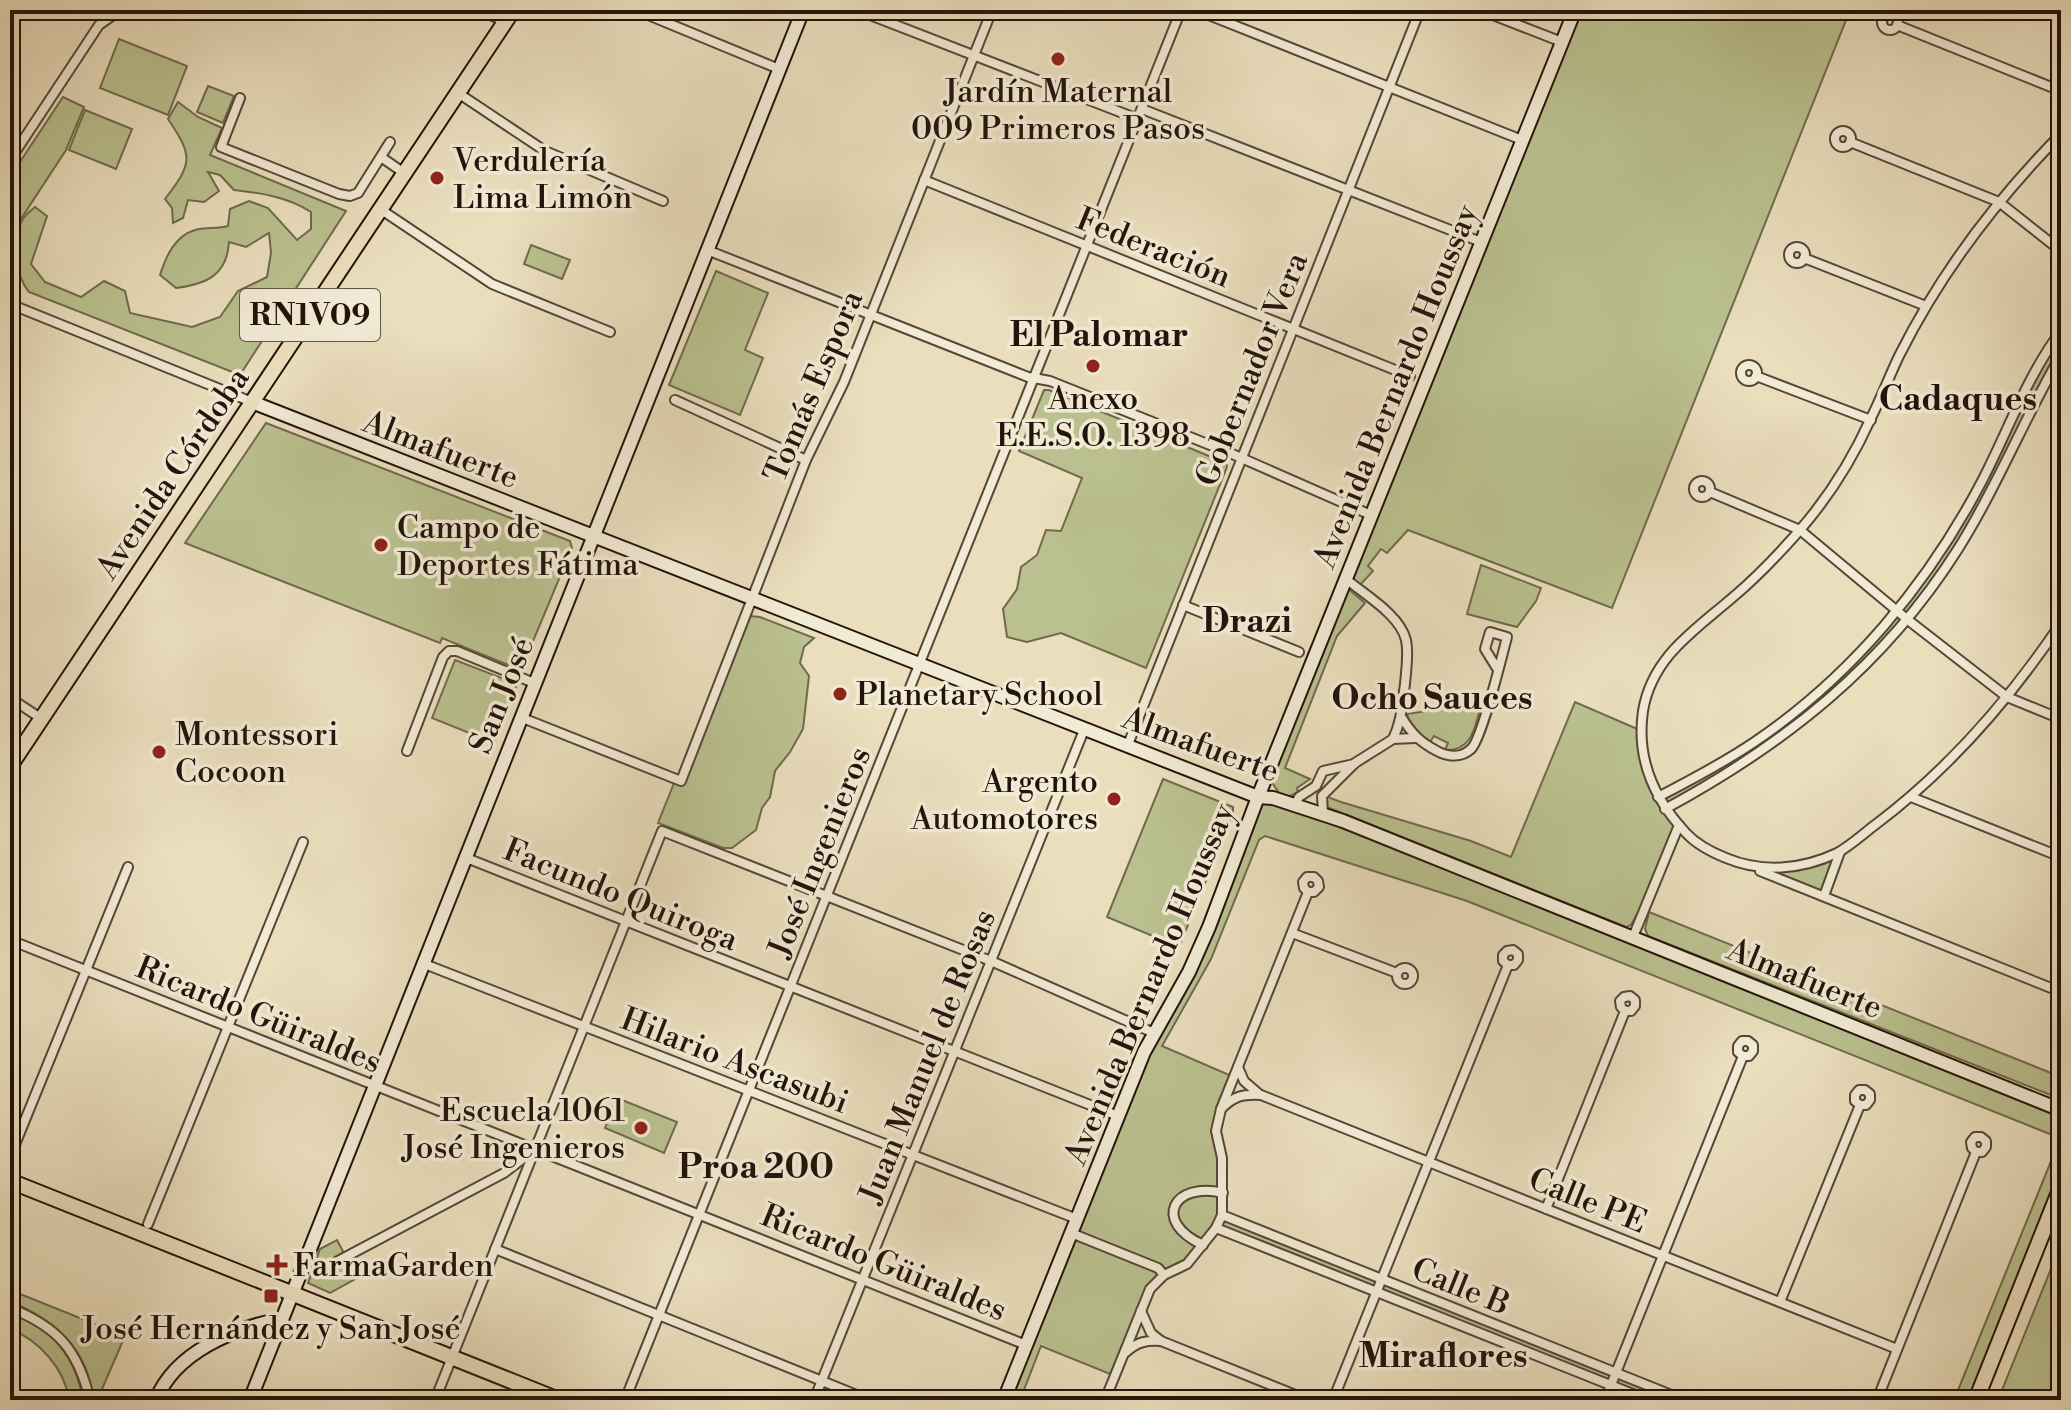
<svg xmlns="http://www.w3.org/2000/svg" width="2071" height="1410" font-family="'Libre Bodoni',serif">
<rect width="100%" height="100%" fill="#eadebd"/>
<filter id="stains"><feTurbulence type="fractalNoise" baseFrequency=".0025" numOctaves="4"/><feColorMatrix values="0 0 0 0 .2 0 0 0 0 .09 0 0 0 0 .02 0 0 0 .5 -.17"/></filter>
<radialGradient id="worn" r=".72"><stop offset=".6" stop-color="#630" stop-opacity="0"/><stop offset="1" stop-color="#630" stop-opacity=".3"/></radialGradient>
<g fill="#bac08f" stroke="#6f6a4d" stroke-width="2">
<path d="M1575,10H1850L1612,608L1408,530L1387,553L1381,549L1368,566L1373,571L1360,585L1351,578Z"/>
<path d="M119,39L187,66L168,115L100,88Z"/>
<path d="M208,86L234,96L223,123L197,112Z"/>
<path d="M63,97L84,107L66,150L15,228L10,224V177Z"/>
<path d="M178,102L198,117L222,128L210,155L346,211L240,375L29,292C15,275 12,242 21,222C24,216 30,211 35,207L47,216L31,264L45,282L81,297L104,281L125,291L130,313L192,327L220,317L238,291L267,277L271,253L269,233L246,247L229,242C227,275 207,284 176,288L160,275C166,256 175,236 195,230C205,227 217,229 228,226L230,209L249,201L268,208L297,240L311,229V212C288,197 261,193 234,190L220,175L208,172L219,191L204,202L188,200L183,218L173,223L172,208L165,199C193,163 193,156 168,119Z"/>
<path d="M85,110L132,129L116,169L69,150Z"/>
<path d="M531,245L570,260L562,279L524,264Z"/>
<path d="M716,271L768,293L745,350L763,358L740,415L669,385Z"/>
<path d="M2061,331V355L1958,549L1908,620L1786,735L1665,808L1679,825L1644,910L1640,909L1631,925L1626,927L1327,807L1325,796L1327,794L1330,798L1341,802L1471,841L1511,857L1575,702L1642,731L1643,750L1658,796L1779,724L1878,634L1947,542Z"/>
<path d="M1044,390H1049L1226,463L1227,467L1146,668L1061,633L1027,642L1007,637L1003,609L1017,589L1021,567L1037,555L1046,530L1061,531L1082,478L1019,451Z"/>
<path d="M266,423L570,541L572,548L521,670L442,638L440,643L185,543Z"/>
<path d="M1481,565L1541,588L1536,601L1517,627L1467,614Z"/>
<path d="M1347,588L1365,603L1337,636L1285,768L1310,779L1297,788L1298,792L1286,798L1279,793L1271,781Z"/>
<path d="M750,616L760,617L814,638L804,647L800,663L809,676L803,729L790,752L775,771L770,797L762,808L756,830L732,848H723L658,823L674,783L685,780Z"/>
<path d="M455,660L517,684L494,743L432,718Z"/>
<path d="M1461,699L1482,702C1475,725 1474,751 1445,750L1448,743L1434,736L1430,742C1419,735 1411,728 1407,714L1440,709Z"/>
<path d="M1163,779L1233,807V814L1179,947L1107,917Z"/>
<path d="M1258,797L1273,798L2061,1110V1207L1984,1400H1954L2058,1144L2055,1136L1467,901L1265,836L1259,840L1211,959L1162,1046L1234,1077L1216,1131L1222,1158V1215L1684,1400H1648L1216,1228L1197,1252L1150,1289L1115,1376L1041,1346L1020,1400H1004L1144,1052L1172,1005Z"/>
<path d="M1840,852L1824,896L1756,869L1777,868Z"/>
<path d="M1649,912L2061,1077V1099L1648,936L1645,929Z"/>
<path d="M617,1098L677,1122L664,1153L605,1128Z"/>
<path d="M337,1240L357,1278L330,1293L308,1283L320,1249Z"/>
<path d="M2061,1244V1400H1998Z"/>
<path d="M10,1290L125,1336L102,1389L116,1395L114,1400H92C90,1349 53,1320 10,1301Z"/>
<path d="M10,1312C51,1327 76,1357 83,1400H69C65,1369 39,1340 10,1329Z"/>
</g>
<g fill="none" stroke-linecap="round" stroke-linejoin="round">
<g stroke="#564638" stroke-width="12">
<g id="street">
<path d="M477,10L505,21"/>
<path d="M636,10L779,69"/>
<path d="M857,10L1138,119"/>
<path d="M1196,10L1522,140"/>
<path d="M1480,10L1562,42"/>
<circle cx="1890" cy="22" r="8"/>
<path d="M1897,25L2061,91"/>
<path d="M458,93L545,151L663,201"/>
<path d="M240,98L221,147L339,194L350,196L358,193L390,142"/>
<path d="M1142,109L1481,242"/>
<circle cx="1843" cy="139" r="8"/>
<path d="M2061,134C1996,200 1940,274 1899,356C1889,377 1881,398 1871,418C1853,458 1828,498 1799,531C1778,555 1756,578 1732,598C1694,631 1652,657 1643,711C1636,759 1655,800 1686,833C1697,845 1711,852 1726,858C1762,873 1801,870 1837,853C1850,846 1863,834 1875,825C1948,770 2010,699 2061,623"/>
<path d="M1850,142L1999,202L2061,251"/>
<path d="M381,157L404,173"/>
<path d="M10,160L99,25L120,10"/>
<path d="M924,180L1410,376"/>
<path d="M380,209L492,284L610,332"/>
<circle cx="1797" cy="255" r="8"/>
<path d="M707,250L1028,377L1050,381L1230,453L1371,515"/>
<path d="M1804,258L1926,306"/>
<path d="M10,304L252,402"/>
<circle cx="1749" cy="373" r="8"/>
<path d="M1756,376L1871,420"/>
<path d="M675,400L806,460"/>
<circle cx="1702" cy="489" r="8"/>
<path d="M1710,492L1800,530L1908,620L2007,697L2061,719"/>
<path d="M1346,579C1365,595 1400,615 1406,640C1409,654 1406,670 1405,684C1402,704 1402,720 1393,739"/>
<path d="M1183,605L1299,652"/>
<path d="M10,698L42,719"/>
<path d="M520,717L681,781L806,460L844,382L992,10"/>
<path d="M1402,718C1412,734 1420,742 1437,751C1448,757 1461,758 1471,749C1482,739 1502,656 1507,637L1490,632L1485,649L1498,670"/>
<path d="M1127,747L1420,10"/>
<path d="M407,751L443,657L449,651H457L534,683"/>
<path d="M1658,797C1691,780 1723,763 1753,743C1851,677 1928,584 1982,481C2008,431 2027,376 2061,331"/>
<path d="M1911,797L2061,857"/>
<path d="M1295,805L1299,797L1316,786L1323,771L1354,764"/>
<path d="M1665,809C1785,744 1884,666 1958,549C1997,487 2024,419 2061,355"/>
<path d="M1323,813L1322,796L1355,763L1393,739L1415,738"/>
<path d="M464,857L1118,1116"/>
<path d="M1760,871L2061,992"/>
<path d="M1824,896L1840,852"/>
<path d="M1292,933L1397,973"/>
<path d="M1633,937L1679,825"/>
<path d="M10,940L1026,1345"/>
<path d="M422,963L1077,1219"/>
<circle cx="1405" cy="976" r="8"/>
<path d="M1238,1067L1244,1081L1259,1094"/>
<path d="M1221,1109C1234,1096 1242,1094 1261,1095L1897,1349"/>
<path d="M10,1157L128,867"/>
<path d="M1546,1209L1625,1011H1631L1635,1006V1000L1630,996L1624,997L1620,1001L1621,1007L1625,1011"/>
<path d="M1222,1215L1684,1400"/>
<path d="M148,1224L303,842"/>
<path d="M1216,1228L1648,1400"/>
<path d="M1071,1233L1158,1268L1164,1275"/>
<path d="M1203,1245C1151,1221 1174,1181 1223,1193"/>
<path d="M495,1249L869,1400"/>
<path d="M336,1262L504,1173L534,1150"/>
<path d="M1780,1302L1860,1105H1866L1870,1100V1094L1865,1090H1859L1855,1095V1101L1860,1105"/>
<path d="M10,1308C58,1327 78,1350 90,1400"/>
<path d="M1141,1311L1151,1333L1161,1341L1308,1400"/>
<path d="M1126,1352C1137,1342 1146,1340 1161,1341"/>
<path d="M435,1400L662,831L991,961L1154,1033"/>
<path d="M625,1400L1181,10"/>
<path d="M814,1400L1084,730"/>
<path d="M1105,1400L1150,1289L1164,1275L1187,1264L1216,1228L1222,1215V1158L1216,1131L1221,1109L1308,892H1314L1319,887L1318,881L1314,877H1307L1303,882L1304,888L1308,892"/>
<path d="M1333,1400L1508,965H1514L1518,960V954L1513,950L1507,951L1503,955V961L1508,965"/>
<path d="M1605,1400L1743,1056H1749L1753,1051V1045L1748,1041H1742L1738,1046V1052L1743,1056"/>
<path d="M1877,1400L1976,1152H1982L1986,1147V1141L1981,1137H1975L1971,1142L1972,1148L1976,1152"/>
</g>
</g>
<g stroke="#24130b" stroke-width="16">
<g id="secondary">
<path d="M252,402L1258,797L1273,798L1343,821L2061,1110"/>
<path d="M156,1400C175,1352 234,1328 282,1319"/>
<path d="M250,1400L803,10"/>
<path d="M1004,1400L1144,1052L1189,972L1209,927L1258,797L1575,10"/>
</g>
</g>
<g stroke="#24130b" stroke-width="18">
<g id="primary">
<path d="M10,766L513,10"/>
<path d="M10,1181L559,1400"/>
<path d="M1976,1400L2061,1187"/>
</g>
</g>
<use href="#street" stroke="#f1ead4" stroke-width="8"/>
<use href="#secondary" stroke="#f1ead4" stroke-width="12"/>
<use href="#primary" stroke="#eadebd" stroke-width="14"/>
</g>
<g fill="#8f2418" stroke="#f1ead4" stroke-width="3">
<circle cx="1058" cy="59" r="8"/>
<circle cx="437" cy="178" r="8"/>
<circle cx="1093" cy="366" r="8"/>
<circle cx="381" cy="545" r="8"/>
<circle cx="840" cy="694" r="8"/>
<circle cx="159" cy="752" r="8"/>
<circle cx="1114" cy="799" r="8"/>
<circle cx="641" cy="1128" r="8"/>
<path d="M273 1253h8v8h8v8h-8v8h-8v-8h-8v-8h8z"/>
<rect x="263" y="1288" width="16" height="16" rx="4"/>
</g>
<g text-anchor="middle" stroke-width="7" stroke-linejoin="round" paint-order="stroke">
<rect fill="#f1ead4" stroke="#625447" stroke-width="2" x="240" y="289" width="140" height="52" rx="6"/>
<g font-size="30" font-weight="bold" fill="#24130b">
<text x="310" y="325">RN1V09</text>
</g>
<g font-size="32" fill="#24130b" stroke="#f1ead4" text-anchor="start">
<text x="1058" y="102" text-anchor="middle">Jardín Maternal<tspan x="1058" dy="37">009 Primeros Pasos</tspan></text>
<text x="453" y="171">Verdulería<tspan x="453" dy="37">Lima Limón</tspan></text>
<text x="1093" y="409" text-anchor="middle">Anexo<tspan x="1093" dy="37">E.E.S.O. 1398</tspan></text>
<text x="397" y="538">Campo de<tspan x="397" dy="37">Deportes Fátima</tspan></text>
<text x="856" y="705">Planetary School</text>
<text x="175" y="745">Montessori<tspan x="175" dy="37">Cocoon</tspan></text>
<text x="1098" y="792" text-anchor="end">Argento<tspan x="1098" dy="37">Automotores</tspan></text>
<text x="625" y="1121" text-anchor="end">Escuela 1061<tspan x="625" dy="37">José Ingenieros</tspan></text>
<text x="293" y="1276">FarmaGarden</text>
<text x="271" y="1339" text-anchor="middle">José Hernández y San José</text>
</g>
<g font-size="32" fill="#24130b" stroke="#f1ead4">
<text transform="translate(1154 247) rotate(22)" y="11">Federación</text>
<text transform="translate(1251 369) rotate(-68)" y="11">Gobernador Vera</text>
<text transform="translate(813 386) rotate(-67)" y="11">Tomás Espora</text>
<text transform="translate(1395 386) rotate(-68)" y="11">Avenida Bernardo Houssay</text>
<text transform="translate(441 449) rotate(21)" y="11">Almafuerte</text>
<text transform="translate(172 473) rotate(-56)" y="11">Avenida Córdoba</text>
<text transform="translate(501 695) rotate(-68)" y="11">San José</text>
<text transform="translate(1201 744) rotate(20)" y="11">Almafuerte</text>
<text transform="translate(819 852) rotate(-68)" y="11">José Ingenieros</text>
<text transform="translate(621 894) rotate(22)" y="11">Facundo Quiroga</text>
<text transform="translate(1805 978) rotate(22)" y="11">Almafuerte</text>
<text transform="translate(1149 984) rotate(-67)" y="11">Avenida Bernardo Houssay</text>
<text transform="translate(259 1014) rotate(22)" y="11">Ricardo Güiraldes</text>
<text transform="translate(927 1056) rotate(-68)" y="11">Juan Manuel de Rosas</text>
<text transform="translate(735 1060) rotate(21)" y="11">Hilario Ascasubi</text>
<text transform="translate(1588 1200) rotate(22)" y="11">Calle PE</text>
<text transform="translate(884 1262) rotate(22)" y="11">Ricardo Güiraldes</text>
<text transform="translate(1461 1286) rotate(22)" y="11">Calle B</text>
</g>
<g font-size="34" font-weight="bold" fill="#24130b" stroke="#f1ead4">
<text x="1099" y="346">El Palomar</text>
<text x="1958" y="410">Cadaques</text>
<text x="1247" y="632">Drazi</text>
<text x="1432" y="709">Ocho Sauces</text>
<text x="756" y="1178">Proa 200</text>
<text x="1443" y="1367">Miraflores</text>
</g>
</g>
<rect width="2071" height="1410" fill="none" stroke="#eadebd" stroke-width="40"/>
<rect x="12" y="12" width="2047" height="1386" fill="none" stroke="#24130b" stroke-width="4"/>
<rect x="20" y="20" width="2031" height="1370" fill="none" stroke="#24130b" stroke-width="2"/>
<rect width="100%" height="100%" filter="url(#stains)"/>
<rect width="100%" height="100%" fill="url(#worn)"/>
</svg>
